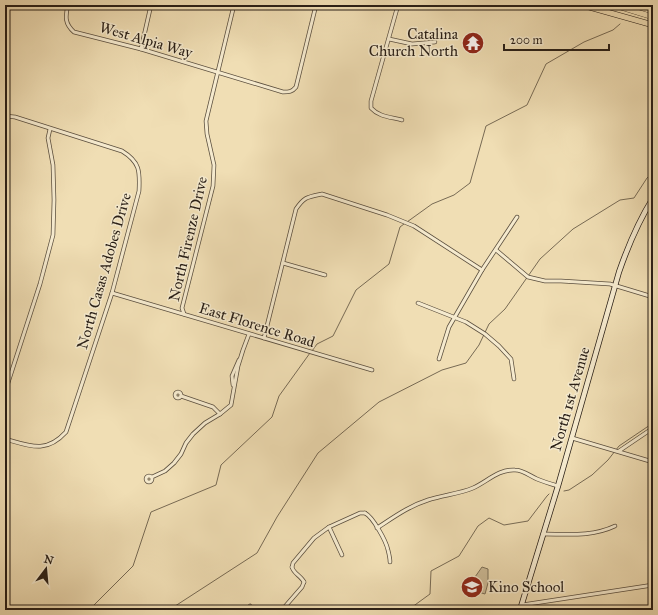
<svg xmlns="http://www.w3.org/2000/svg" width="658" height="615" font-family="'IM FELL Great Primer',serif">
<rect width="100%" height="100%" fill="#f0deb4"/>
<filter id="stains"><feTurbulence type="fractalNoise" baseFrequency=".005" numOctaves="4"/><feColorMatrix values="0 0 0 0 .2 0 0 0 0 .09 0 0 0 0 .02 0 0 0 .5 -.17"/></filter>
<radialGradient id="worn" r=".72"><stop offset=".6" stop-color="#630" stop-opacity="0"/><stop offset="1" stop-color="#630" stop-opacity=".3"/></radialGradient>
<path fill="#cebd99" stroke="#7b6e58" d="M482,567L488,569V583L485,594L471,590L475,577Z"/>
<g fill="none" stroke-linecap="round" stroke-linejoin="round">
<g stroke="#776a54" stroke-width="1">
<path d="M645,7L649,5"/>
<path d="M407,222L432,204L454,195L470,183L486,126L527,105L546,64L584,42L613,30L620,24"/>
<path d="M312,351L317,344L333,336L356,290L389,264L400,227L404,224"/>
<path d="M564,491L569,490L592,475L608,460L619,446L653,423"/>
<path d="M89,610L133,566L151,512L216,485L221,465L272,417L279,396L310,353"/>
<path d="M169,610L257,553L277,517L318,453L379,402L442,370L466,363L479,345L489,324L505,309L540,259L573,229L620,200L634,198L647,178L653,172"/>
<path d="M408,610L430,594L431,571L459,556L478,526L489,518L504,525L528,521L547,496L549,494"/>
</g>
<g stroke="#5a4e3e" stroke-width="4.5">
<g id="minor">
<path d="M68,5C65,17 65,24 74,32L141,49L283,92C289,92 292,92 296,87L316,5"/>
<path d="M398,5L371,101V108C379,117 391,117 402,120"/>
<path d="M389,39L412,44L435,42"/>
<path d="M141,49L151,5"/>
<path d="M5,116L15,117L122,151C140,162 140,171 139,191L112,293L66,432C46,454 30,446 5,439"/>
<path d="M496,250L528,277L545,281H561L610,284L653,297"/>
<path d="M283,263L325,275"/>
<path d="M112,293L372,370"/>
<path d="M418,303L466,322L485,334L499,346L511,359L514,379"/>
<path d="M184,314L182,308L213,186L214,165L207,134L206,121L234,5"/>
<path d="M264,338L296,209C304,197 307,197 322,194L387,215L414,226L482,270"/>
<path d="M439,359L449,327L482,270L517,217"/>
<path d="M233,385L232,376L239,360"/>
<circle cx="178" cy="395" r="3"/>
<path d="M5,392L40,284L53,235L54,200L53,165L48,138L50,129"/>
<path d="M181,396L213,407L220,414"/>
<path d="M572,438L653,462"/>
<path d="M619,451L653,428"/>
<circle cx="149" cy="479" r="3"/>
<path d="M152,477L165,471L174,463L181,454L186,443L193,434L205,423L220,414L231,405L238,366L243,350L249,334"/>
<path d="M365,513C373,517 386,541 388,550C389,554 390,558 390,562"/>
<path d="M329,527L342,555"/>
<path d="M377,528C394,517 409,506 428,500C443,495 459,494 473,488C487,482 498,469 515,470C523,470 530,476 537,479C544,482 551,484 558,486"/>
<path d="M543,534C567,534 592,537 615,526"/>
<path d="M292,567L293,563L314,538L329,527L360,513H365"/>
<path d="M292,567C293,573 301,576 304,582"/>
<path d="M522,605L653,585"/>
<path d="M250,606L253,610"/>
<path d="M282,610L302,587L304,582"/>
</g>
</g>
<g stroke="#281e16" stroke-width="6">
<path id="secondary" d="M520,610L558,486L619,272C628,246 638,222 653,198"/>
</g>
<g stroke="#281e16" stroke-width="6">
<g id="primary">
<path d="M582,5L653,25"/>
<path d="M614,5L653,17"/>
</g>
</g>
<use href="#minor" stroke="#f5eace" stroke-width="3"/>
<use href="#secondary" stroke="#f5eace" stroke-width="4.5"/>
<use href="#primary" stroke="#f0deb4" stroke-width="5"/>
</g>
<defs>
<g id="temple-disc" transform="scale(1.15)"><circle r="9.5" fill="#8f2418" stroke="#f5eace"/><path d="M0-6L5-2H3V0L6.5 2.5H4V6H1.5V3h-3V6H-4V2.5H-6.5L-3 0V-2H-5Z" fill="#fff"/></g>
<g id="school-disc" transform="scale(1.15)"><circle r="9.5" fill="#8f2418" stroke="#f5eace"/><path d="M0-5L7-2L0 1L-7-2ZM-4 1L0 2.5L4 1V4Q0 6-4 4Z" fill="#fff"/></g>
</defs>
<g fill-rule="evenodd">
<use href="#temple-disc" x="473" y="43"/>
<use href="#school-disc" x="472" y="587"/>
</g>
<g text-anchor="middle" stroke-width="3" stroke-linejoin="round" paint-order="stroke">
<g font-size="15" fill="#281e16" stroke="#f5eace" text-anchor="end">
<text x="458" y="39">Catalina<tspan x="458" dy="17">Church North</tspan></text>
<text x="488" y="592" text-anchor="start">Kino School</text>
</g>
<g font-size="15" fill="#281e16" stroke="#f5eace">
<text transform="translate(146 40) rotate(16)" y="5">West Alpia Way</text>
<text transform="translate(188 239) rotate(-77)" y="5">North Firenze Drive</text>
<text transform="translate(104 271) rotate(-74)" y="5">North Casas Adobes Drive</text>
<text transform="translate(257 325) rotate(17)" y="5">East Florence Road</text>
<text transform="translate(570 399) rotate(-74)" y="5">North 1st Avenue</text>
</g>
</g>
<rect width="658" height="615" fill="none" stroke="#f0deb4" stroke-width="20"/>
<rect x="6" y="6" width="646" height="603" fill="none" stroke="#281e16" stroke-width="2"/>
<rect x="10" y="10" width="638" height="595" fill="none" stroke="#281e16"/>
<g transform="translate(46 569) rotate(16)" stroke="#f5eace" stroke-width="3" paint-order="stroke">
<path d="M0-3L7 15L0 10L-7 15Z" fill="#281e16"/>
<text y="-6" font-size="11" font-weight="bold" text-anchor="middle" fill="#281e16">N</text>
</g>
<path d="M504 44v6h105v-6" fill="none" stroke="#281e16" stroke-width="2"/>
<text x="510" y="44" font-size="12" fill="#281e16" stroke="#f5eace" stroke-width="3" paint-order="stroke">200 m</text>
<rect width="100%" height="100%" filter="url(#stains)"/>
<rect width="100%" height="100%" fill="url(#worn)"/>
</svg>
